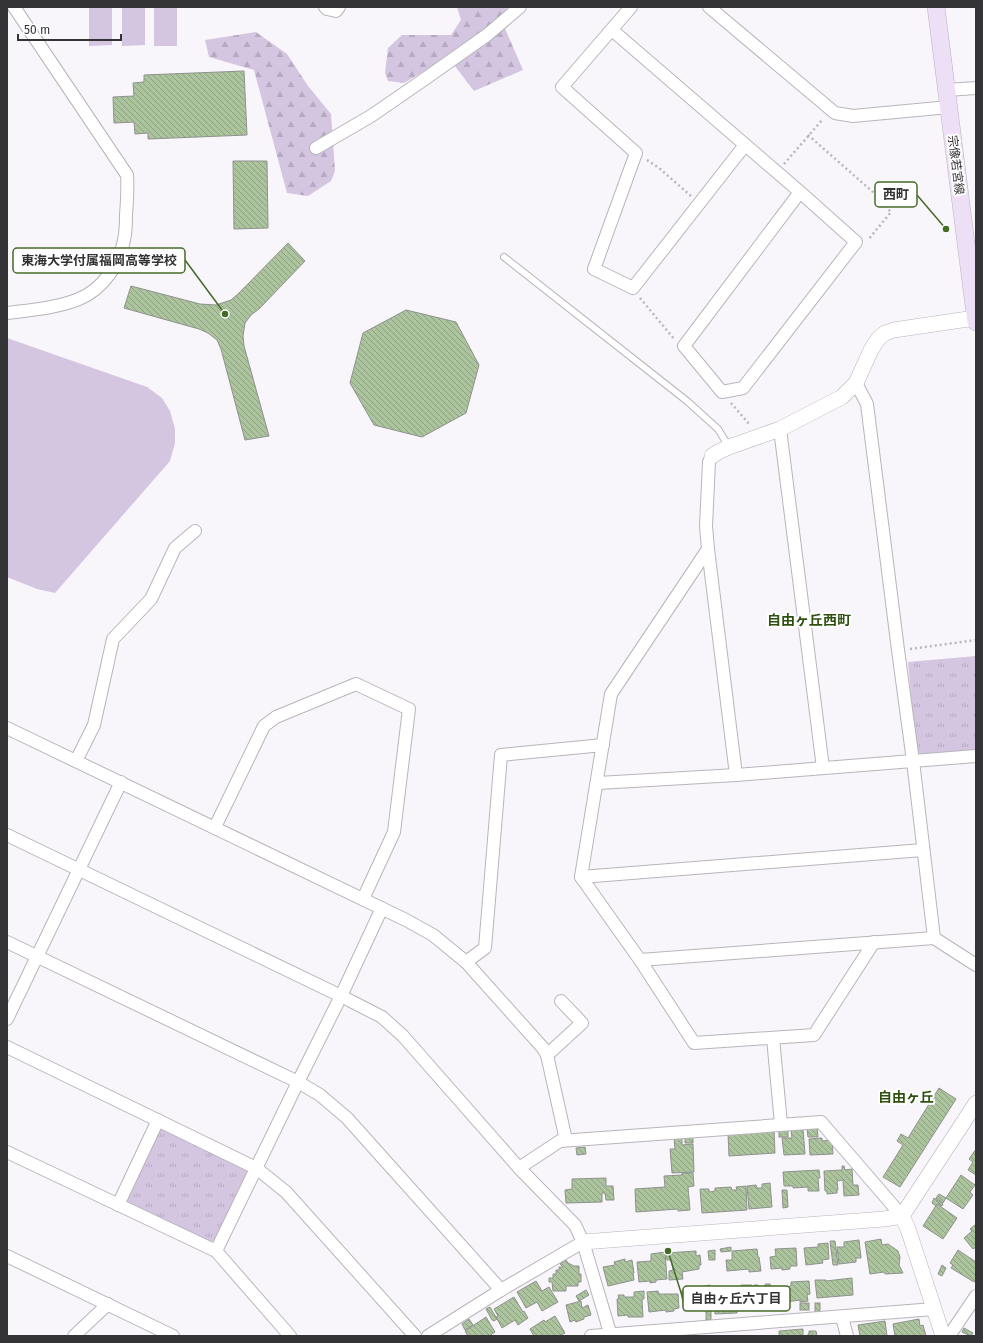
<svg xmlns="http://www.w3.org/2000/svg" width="983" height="1343" font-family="'Fira Sans','Noto Sans JP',sans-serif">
<defs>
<pattern id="forest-firs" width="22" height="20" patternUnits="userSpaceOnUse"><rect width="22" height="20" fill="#d4c5e1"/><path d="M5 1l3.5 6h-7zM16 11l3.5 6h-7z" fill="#b6aac2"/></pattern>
<pattern id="park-tufts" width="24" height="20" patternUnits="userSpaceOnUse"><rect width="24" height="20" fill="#d4c5e1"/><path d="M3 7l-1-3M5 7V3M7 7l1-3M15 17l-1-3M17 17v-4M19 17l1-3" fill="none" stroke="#b6aac2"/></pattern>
<pattern id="building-back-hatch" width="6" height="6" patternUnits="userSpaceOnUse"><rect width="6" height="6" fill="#acc49e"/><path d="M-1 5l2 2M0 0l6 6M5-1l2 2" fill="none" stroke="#8da082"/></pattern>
</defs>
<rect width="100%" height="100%" fill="#f8f5fb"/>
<g fill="url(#forest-firs)">
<path d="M457,7H508L500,17L523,70L474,91L448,57L404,83L388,81L385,73L388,48L402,35H451L461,20Z"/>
<path d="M256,32L287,54L308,86L331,114L335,171L331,181L308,196L287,193L254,70L209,57L205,40Z"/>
</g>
<g fill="url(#park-tufts)">
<path d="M976,656V751L920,754L916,751L908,662Z"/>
<path d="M163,1129L247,1170V1173L215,1241L210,1242L127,1203L126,1197L158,1130Z"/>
</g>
<g fill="#d4c5e1">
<path d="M89,7H112V45L89,46Z"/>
<path d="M122,7H145V45L122,46Z"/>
<rect x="154" y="7" width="23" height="39"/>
<path d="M7,338L147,387L162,398L170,411L175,429V443L170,461L55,593L37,589L7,577Z"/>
</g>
<g fill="url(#building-back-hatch)" stroke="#8e928c">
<path d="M244,71L247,135L148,139V133L135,134L134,122L114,123L113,97L134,96L133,83L144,82V75Z"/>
<path d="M233,161H267L268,228L234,229Z"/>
<path d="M288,243L305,261L259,309L251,315L245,323L243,336L244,346L269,436L245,440L221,349L217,340L208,333L199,329L124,308L131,286L200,304L216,305L231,300L239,293Z"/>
<path d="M406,310L456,322L479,365L466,413L422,437L374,425L350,383L363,333Z"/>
<path d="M939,1088L956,1099L900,1187L883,1177L903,1145L897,1141L901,1134L908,1138Z"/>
<path d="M817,1127L818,1137H808L807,1128Z"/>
<path d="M803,1129L805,1154L784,1155L782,1138H792L791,1130Z"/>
<path d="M774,1130L775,1153L729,1156L728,1133Z"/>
<rect x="779" y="1130" width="9" height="7"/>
<path d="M693,1136V1143H685V1137Z"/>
<path d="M674,1138H682V1145L693,1144L694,1172L672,1173L670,1149H675Z"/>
<path d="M822,1138V1141L832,1140L833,1154L810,1155L809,1139Z"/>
<path d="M585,1147L586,1154L577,1155L576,1148Z"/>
<path d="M976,1149V1175L968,1170L973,1162L969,1159Z"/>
<path d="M842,1166H844L845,1170L852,1169L853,1185H858L859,1195L844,1196L843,1180L837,1181L838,1190H837V1193L827,1194V1191H825L824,1171L842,1170Z"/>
<path d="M819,1170L820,1178H818L819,1191H808V1187L793,1188V1186H784L783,1172Z"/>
<path d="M682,1173H693L694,1186L688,1187L690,1210L678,1211V1209L636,1212L635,1189L665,1187L664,1176L682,1175Z"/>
<path d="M961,1175L975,1185L970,1192L973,1195L963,1209L946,1198Z"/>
<path d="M606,1178V1186H613L614,1200H606L605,1193H602V1202L566,1203L565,1190L572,1189V1179Z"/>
<path d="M770,1183L772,1207L749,1209L747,1186L756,1185L757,1188H762V1184Z"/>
<path d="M746,1186L747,1210L702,1213L700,1189H709V1192L715,1191V1188L731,1187L732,1190H737L736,1187Z"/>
<path d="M782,1190H787L788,1207L783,1208Z"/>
<path d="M939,1194L946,1198L943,1203L936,1198Z"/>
<path d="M934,1198L943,1204L942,1206L938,1204L936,1206L932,1203Z"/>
<path d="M937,1204L957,1218L943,1239L923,1226Z"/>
<path d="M976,1224V1247L973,1249L964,1238L972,1231L970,1229Z"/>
<path d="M881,1239L882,1245L888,1244L898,1251L900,1257L899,1265L903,1273L885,1274L884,1272L870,1274L865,1242Z"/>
<path d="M859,1240L861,1258H856V1262L839,1264L837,1247H844V1242Z"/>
<path d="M830,1241H835L838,1265H833Z"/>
<path d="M828,1243L829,1259L822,1260L823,1263L806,1265L804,1248L818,1247V1244Z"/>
<path d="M731,1247V1251L721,1252L720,1249Z"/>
<path d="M796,1248L797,1266H790V1269L782,1270V1268L771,1269L770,1257L776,1256L775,1249Z"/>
<path d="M757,1249L758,1257H759L761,1271L749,1272V1269L727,1271L726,1260H732V1251Z"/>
<path d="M715,1250V1260H709L708,1251Z"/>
<path d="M958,1250L976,1262V1279L974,1282L951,1268L953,1265L950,1263Z"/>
<path d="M696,1251V1256L700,1255L701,1265H699V1269L682,1272L683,1279L669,1280V1271L673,1270L671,1260H667L666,1253Z"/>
<path d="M665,1252L667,1279L656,1280V1282L650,1283V1281L639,1282L637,1262L651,1261V1254Z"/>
<path d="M625,1259V1262L632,1260L634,1273H633L634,1280L608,1286L603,1267L615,1265L614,1262Z"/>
<path d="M566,1260L568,1263L574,1266H579V1274H581V1282H578V1286H566V1291H553L552,1282H549V1278H553V1274H556V1270H559V1267H563L560,1264Z"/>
<path d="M942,1265L946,1268L942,1276L938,1274Z"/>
<path d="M852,1278L853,1295L817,1298L815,1280H826V1281Z"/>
<path d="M536,1281L542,1291L549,1287L558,1302L542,1311L537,1302L526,1308L517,1292Z"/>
<path d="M809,1281L810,1294L807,1295L808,1301L800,1302V1300L786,1302L785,1287L791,1286V1282Z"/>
<path d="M765,1284H770L771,1287L772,1306L763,1307V1302L752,1303V1289H754V1285H758V1288L766,1287Z"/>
<path d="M710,1285L711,1290L709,1291L712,1300L709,1301L711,1307L684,1311L681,1291Z"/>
<path d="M741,1285H752V1293L748,1294V1297L742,1298Z"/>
<path d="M586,1290L589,1295L579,1301L576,1296Z"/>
<path d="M644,1291V1299H642L643,1317H628V1315L618,1316L617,1299H619L618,1295H624V1297H634V1292Z"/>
<path d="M658,1291L659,1294H678L679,1308L674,1309V1311L666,1312V1310L649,1312L647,1292Z"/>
<path d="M735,1292V1298H738V1310H737V1313L715,1314L713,1298H718L717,1293Z"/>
<path d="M514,1297L523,1312L524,1311L528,1318L518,1325L515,1320L502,1328L496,1317L498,1316L494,1309Z"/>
<path d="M581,1301L582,1308L588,1305L591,1315L584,1317V1319L576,1322L575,1320L570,1322L566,1305Z"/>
<rect x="800" y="1303" width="9" height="7"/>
<rect x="815" y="1303" width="5" height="9"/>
<path d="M490,1307L497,1319L494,1321L492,1320L486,1309Z"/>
<path d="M711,1309V1320H706V1310Z"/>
<path d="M555,1316L565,1333L559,1336H534L530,1329L544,1320L545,1322Z"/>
<path d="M486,1317L495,1332L489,1336H468L465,1331Z"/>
<path d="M469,1319L473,1325L465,1330L462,1324Z"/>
<path d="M919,1319L920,1326L923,1325L926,1336H895L893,1324Z"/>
<path d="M885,1321L887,1336H860L858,1325Z"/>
<path d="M964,1328L973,1333L971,1336L962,1332Z"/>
<path d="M803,1329V1336H779V1331Z"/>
<path d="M809,1331H816L817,1336H808V1334H809Z"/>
</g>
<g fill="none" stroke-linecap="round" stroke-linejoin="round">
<g stroke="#b8b5bb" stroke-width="8">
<path id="service" d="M504,257L687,401L718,429L729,447"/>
</g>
<g stroke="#b8b5bb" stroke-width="14">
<g id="minor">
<path d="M325,7L327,9L336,11L339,7"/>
<path d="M631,7L562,87L636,153L594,269L633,288L745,145"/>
<path d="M709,7L835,113L853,116L949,107"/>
<path d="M612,30L800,192L684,346L722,392L743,388L856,242L800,192"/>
<path d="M947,90L976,88"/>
<path d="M316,148L371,116L419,83L487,35L520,7"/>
<path d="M7,313C31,310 57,308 79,299C103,289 120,264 124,240C126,232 126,223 126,215C127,202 128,189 127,175L14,7"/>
<path d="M856,383L867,404L898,650L913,761L934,938"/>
<path d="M780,429L823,768"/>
<path d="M712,456L709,462L706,526L708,549L736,775"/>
<path d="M708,549L611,694L581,877L640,960L694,1043L814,1035L874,942"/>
<path d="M7,728L406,920L433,935L466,962L543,1048L547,1055L566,1140"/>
<path d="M76,761L94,725L113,639L151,599L175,548L195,531"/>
<path d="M598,783L736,775L976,756"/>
<path d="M215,827L264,726L276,717L356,684L409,709L394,832L363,899"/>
<path d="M7,835L341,996L382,1017L403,1036L519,1168L575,1225L583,1242L611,1336"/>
<path d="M581,877L923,850"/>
<path d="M7,942L298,1082L320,1095L347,1118L501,1290"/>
<path d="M640,960L934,938L976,965"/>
<path d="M466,962L485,948L501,755L603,745"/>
<path d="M7,1019L121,782"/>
<path d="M773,1038L781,1124"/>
<path d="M7,1047L256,1168L286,1192L415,1336"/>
<path d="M547,1055L582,1023L561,1001"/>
<path d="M7,1152L216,1251L290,1336"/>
<path d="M519,1168L560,1141L821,1122L902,1216"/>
<path d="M118,1205L158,1120"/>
<path d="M216,1251L298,1082L341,996L382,908"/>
<path d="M7,1256L173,1336"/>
<path d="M842,1317L847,1336"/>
<path d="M74,1336L108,1304"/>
<path d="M428,1336L501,1290L583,1242"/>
<path d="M591,1336L934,1309"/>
<path d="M949,1336L976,1296"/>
</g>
</g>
<g stroke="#b8b5bb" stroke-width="16">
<g id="tertiary">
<path d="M712,456L718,452L729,447L780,429L842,397L856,383L871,350L878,339L885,333L894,330L975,318"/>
<path d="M902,1216L908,1229L943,1336"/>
<path d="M583,1242L884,1219L902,1216L976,1103"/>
</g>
</g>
<g stroke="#b8b5bb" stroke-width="18">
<path id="secondary" d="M936,7L976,322"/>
</g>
<g stroke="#b9b7bb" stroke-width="2.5" stroke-dasharray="2 3" stroke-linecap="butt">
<path d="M808,135L874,193L891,212L868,240"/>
<path d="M647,160L659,168L691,196"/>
<path d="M784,164L823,119"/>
<path d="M640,298L675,340"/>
<path d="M731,403L750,425"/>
<path d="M910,649L976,640"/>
</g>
<use href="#service" stroke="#fff" stroke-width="6"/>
<use href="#minor" stroke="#fff" stroke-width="12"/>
<use href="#tertiary" stroke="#fff" stroke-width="15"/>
<use href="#secondary" stroke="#eddff6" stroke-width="17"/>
</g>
<g text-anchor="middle" stroke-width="4" stroke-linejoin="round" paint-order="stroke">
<g font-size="12" fill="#333234" stroke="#fff">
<text transform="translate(956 165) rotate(83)" y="4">宗像若宮線</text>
</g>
<g font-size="14" font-weight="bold" fill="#2f5110" stroke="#fff">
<text x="809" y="625">自由ヶ丘西町</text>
<text x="906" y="1102">自由ヶ丘</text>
</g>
</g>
<path fill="none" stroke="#456c27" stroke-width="1.5" d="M946 229L917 195M225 314L185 260M668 1251L683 1299"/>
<g fill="#456c27" stroke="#fff" stroke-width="1.5">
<circle cx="946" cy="229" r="4"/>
<circle cx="225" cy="314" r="4"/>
<circle cx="668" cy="1251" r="4"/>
</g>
<g fill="#fff" stroke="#456c27" stroke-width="1.5">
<rect x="875" y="182" width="42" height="25" rx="4"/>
<rect x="13" y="248" width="172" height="25" rx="4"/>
<rect x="683" y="1286" width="107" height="25" rx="4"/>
</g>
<g font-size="13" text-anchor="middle" font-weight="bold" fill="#333234">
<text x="896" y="199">西町</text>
<text x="99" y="265">東海大学付属福岡高等学校</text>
<text x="736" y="1303">自由ヶ丘六丁目</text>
</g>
<rect width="983" height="1343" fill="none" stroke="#333234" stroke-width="16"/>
<path d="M18 34v6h103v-6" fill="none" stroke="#333234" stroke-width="2"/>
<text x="24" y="34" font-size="12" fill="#333234" stroke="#ffffff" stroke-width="3" paint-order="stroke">50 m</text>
</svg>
